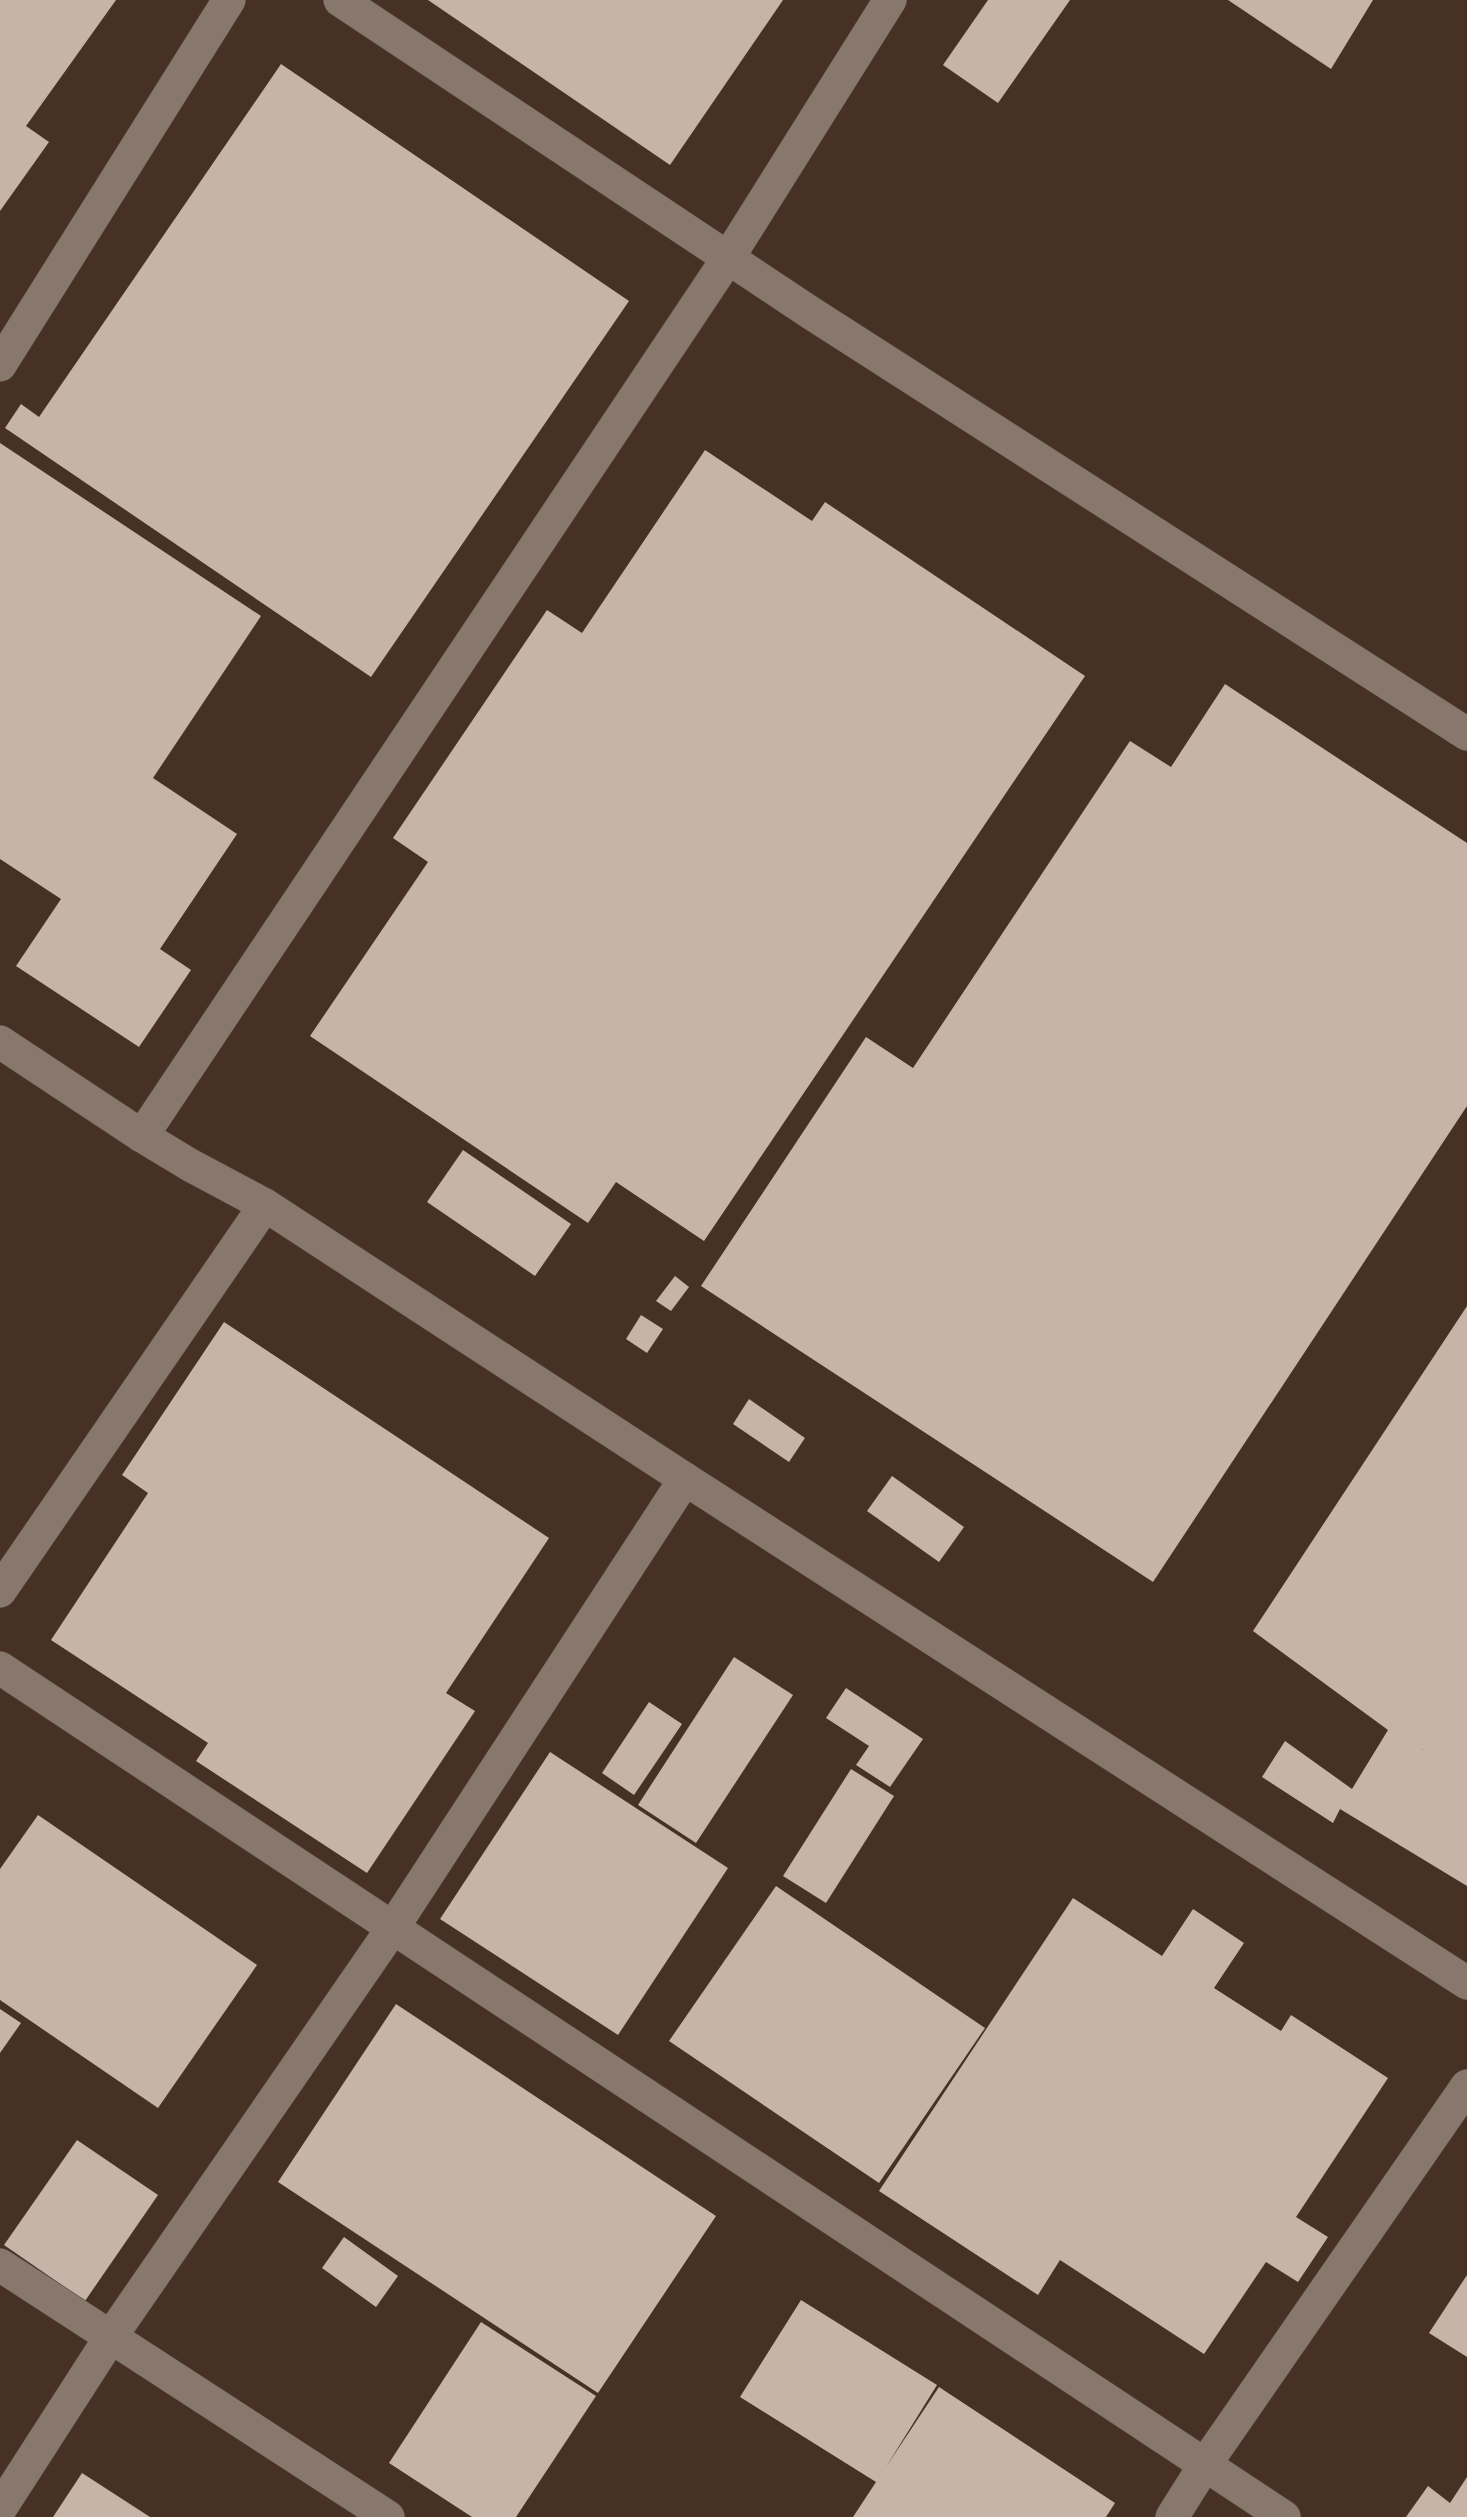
<svg xmlns="http://www.w3.org/2000/svg" width="1467" height="2517" font-family="Lato,sans-serif">
<rect width="100%" height="100%" fill="#3a2b22"/>
<rect fill="#463124" x="0" y="0" width="1467" height="2517"/>
<g fill="#c7b4a9">
<path d="M0,0H116L26,126L49,142L0,211Z"/>
<path d="M428,0H783L670,165Z"/>
<path d="M988,0H1070L998,103L943,65Z"/>
<path d="M1228,0H1373L1331,69Z"/>
<path d="M281,64L629,301L371,677L5,428L21,404L39,417Z"/>
<path d="M0,443L261,616L153,778L237,834L160,949L191,970L139,1047L16,966L61,899L0,859Z"/>
<path d="M705,450L812,521L825,502L1085,676L704,1241L616,1182L588,1223L310,1036L428,862L393,838L547,610L582,633Z"/>
<path d="M1225,684L1467,843V1106L1153,1582L701,1286L866,1037L913,1068L1130,741L1171,767Z"/>
<path d="M463,1150L571,1224L535,1276L427,1202Z"/>
<path d="M675,1276L689,1287L671,1311L656,1301Z"/>
<path d="M1467,1306V1886L1340,1809L1333,1823L1262,1777L1285,1741L1352,1789L1388,1730L1423,1750L1388,1730L1253,1631Z"/>
<path d="M641,1315L663,1329L647,1353L626,1339Z"/>
<path d="M224,1322L549,1538L446,1693L475,1711L367,1873L196,1761L208,1743L51,1640L148,1493L122,1475Z"/>
<path d="M749,1399L805,1438L789,1462L733,1424Z"/>
<path d="M892,1476L964,1527L939,1562L867,1511Z"/>
<path d="M734,1657L793,1695L696,1843L638,1805Z"/>
<path d="M846,1688L923,1739L890,1787L856,1765L869,1746L826,1718Z"/>
<path d="M649,1702L682,1724L634,1795L602,1773Z"/>
<path d="M550,1752L728,1868L618,2035L440,1919Z"/>
<path d="M851,1769L894,1796L826,1903L783,1876Z"/>
<path d="M38,1815L257,1965L158,2108L0,2000V1869Z"/>
<path d="M776,1886L985,2028L879,2183L669,2041Z"/>
<path d="M1073,1898L1162,1956L1193,1909L1244,1943L1214,1988L1281,2031L1291,2015L1388,2078L1296,2217L1328,2237L1298,2282L1266,2262L1204,2354L1060,2260L1038,2295L879,2191Z"/>
<path d="M396,2004L716,2216L598,2393L278,2182Z"/>
<path d="M0,2009L21,2023L0,2053Z"/>
<path d="M77,2140L158,2195L85,2301L4,2245Z"/>
<path d="M344,2237L398,2276L376,2307L322,2268Z"/>
<path d="M1467,2275V2357L1429,2333Z"/>
<path d="M801,2300L937,2385L886,2467L939,2387L1115,2503L1106,2517H853L876,2482L740,2397Z"/>
<path d="M481,2322L596,2396L516,2517H472L389,2463Z"/>
<path d="M82,2473L150,2517H53Z"/>
<path d="M1467,2477V2517H1406L1428,2486L1450,2503Z"/>
</g>
<g fill="none" stroke-linecap="round" stroke-linejoin="round">
<g stroke="#554940" stroke-width="34">
<g id="minor">
<path d="M340,0L811,313L1467,734"/>
<path d="M0,365L229,0"/>
<path d="M0,1042L142,1136L190,1165L265,1205L685,1479L1467,1983"/>
<path d="M142,1136L728,258L890,0"/>
<path d="M0,1591L265,1205"/>
<path d="M0,1668L1284,2517"/>
<path d="M0,2265L388,2517"/>
<path d="M0,2509L110,2338L392,1929L685,1479"/>
<path d="M1172,2517L1206,2463L1467,2086"/>
</g>
</g>
<use href="#minor" stroke="#88776c" stroke-width="33"/>
</g>
</svg>
